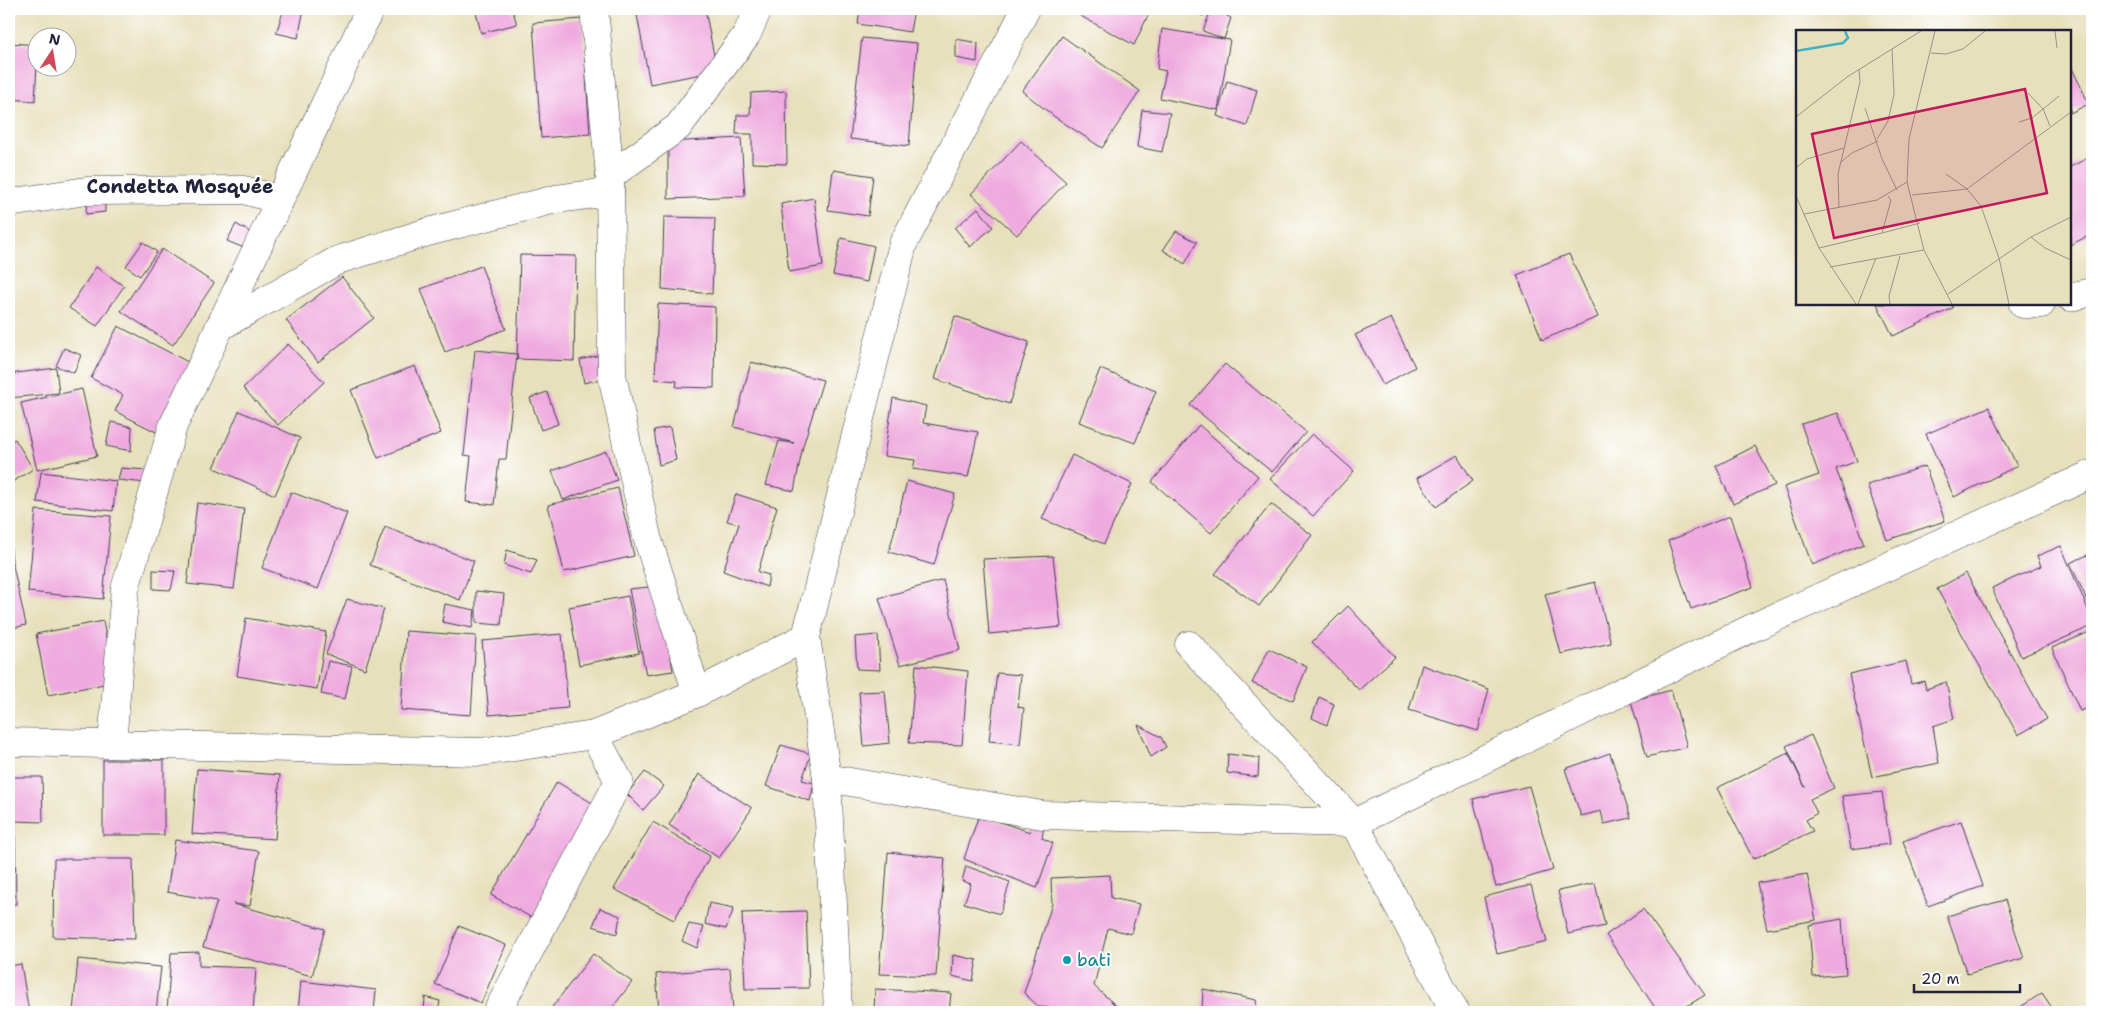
<svg xmlns="http://www.w3.org/2000/svg" width="2101" height="1021" font-family="'Shantell Sans',sans-serif">
<rect width="100%" height="100%" fill="#fff"/>
<filter id="ink" filterUnits="userSpaceOnUse"><feTurbulence type="fractalNoise" baseFrequency=".02" numOctaves="2"/><feDisplacementMap in="SourceGraphic" scale="10" xChannelSelector="R" yChannelSelector="G"/><feConvolveMatrix kernelMatrix="1 2 1 2 8 2 1 2 1" color-interpolation-filters="sRGB"/></filter>
<filter id="wash" filterUnits="userSpaceOnUse"><feTurbulence type="fractalNoise" baseFrequency=".0096" numOctaves="4" result="noise"/><feDisplacementMap in="SourceGraphic" scale="20" xChannelSelector="R" yChannelSelector="G"/><feGaussianBlur stdDeviation="1.12" result="paint"/><feColorMatrix in="noise" values="0 0 0 0 0 0 0 0 0 0 0 0 0 0 0 0 0 1.4 0 .05"/><feComposite in="paint" operator="in"/></filter>
<g filter="url(#wash)">
<rect width="100%" height="100%" fill="#e7e0bc"/>
<g id="blocks">
<g fill="#efaadf">
<path d="M284,9H304L298,38L276,33Z"/>
<path d="M486,9H512L517,24L481,33L476,12Z"/>
<path d="M672,9H705L717,71L650,84L637,15Z"/>
<path d="M860,9H914L910,32L858,24Z"/>
<path d="M1079,9H1151L1134,45L1077,14Z"/>
<path d="M1185,9H1230L1227,16L1231,18L1224,39L1203,31L1209,15L1204,12L1203,16Z"/>
<path d="M582,19L590,134L541,138L533,23Z"/>
<path d="M1162,29L1230,40L1218,110L1160,98L1166,71L1157,69Z"/>
<path d="M1062,36L1140,91L1102,148L1055,117L1022,91Z"/>
<path d="M862,38L917,43L909,146L850,139Z"/>
<path d="M956,39L978,43L977,62L956,58Z"/>
<path d="M9,43L38,45L35,101L9,99Z"/>
<path d="M2070,64L2089,104L2070,113Z"/>
<path d="M1227,81L1257,90L1247,126L1217,116Z"/>
<path d="M786,91L787,164L752,163V134H736L737,115H750L751,93Z"/>
<path d="M1142,110L1170,113L1162,152L1137,147Z"/>
<path d="M741,138L745,196L668,199V142Z"/>
<path d="M1021,141L1066,182L1017,235L971,194Z"/>
<path d="M9,145L14,170L9,171Z"/>
<path d="M2092,156V234L2070,245V167Z"/>
<path d="M833,170L873,176L868,216L828,210Z"/>
<path d="M87,195L105,196V212L86,214Z"/>
<path d="M814,198L823,266L789,272L781,204Z"/>
<path d="M978,208L993,227L970,247L955,228Z"/>
<path d="M664,217L715,218L712,294L662,289Z"/>
<path d="M236,224L253,234L244,248L227,241Z"/>
<path d="M1176,231L1197,242L1185,264L1163,250Z"/>
<path d="M841,238L874,246L867,282L833,275Z"/>
<path d="M143,242L157,252L140,276L126,266Z"/>
<path d="M162,249L214,283L173,345L121,311Z"/>
<path d="M1569,254L1598,317L1542,340L1517,275Z"/>
<path d="M520,255L576,256L574,361L517,359Z"/>
<path d="M481,266L506,329L445,352L421,289Z"/>
<path d="M96,267L124,286L97,326L69,308Z"/>
<path d="M342,277L374,318L318,362L286,320Z"/>
<path d="M658,304L715,307L714,388L676,387L677,381L655,379Z"/>
<path d="M1877,304H1951L1953,308L1893,336Z"/>
<path d="M955,316L1029,342L1009,404L935,379Z"/>
<path d="M1391,318L1415,367L1383,385L1355,335Z"/>
<path d="M118,326L190,363L158,433L115,411L123,395L91,378Z"/>
<path d="M288,344L324,382L278,425L243,388Z"/>
<path d="M64,348L81,355L74,373L56,366Z"/>
<path d="M475,350L517,354L506,459H499L494,505L466,502L471,456L464,455Z"/>
<path d="M600,355L604,378L584,383L580,360Z"/>
<path d="M751,362L823,380L803,446L794,491L766,485L779,441L794,443L734,427Z"/>
<path d="M1225,364L1306,432L1272,472L1190,405Z"/>
<path d="M415,366L441,433L378,458L351,390Z"/>
<path d="M56,368L59,393L9,398V374Z"/>
<path d="M1100,369L1156,391L1135,443L1079,422Z"/>
<path d="M82,389L97,456L37,470L21,403Z"/>
<path d="M547,392L558,424L541,430L530,398Z"/>
<path d="M893,398L926,406L923,423L978,432L968,477L913,469L915,460L884,456Z"/>
<path d="M1989,407L2017,466L1954,497L1926,434Z"/>
<path d="M239,411L300,438L275,495L214,468Z"/>
<path d="M1838,413L1857,461L1836,469L1864,544L1812,565L1784,487L1819,475L1801,424Z"/>
<path d="M111,422L132,427L131,451L106,446Z"/>
<path d="M1199,425L1258,476L1211,533L1152,482Z"/>
<path d="M670,427L676,460L659,465L654,430Z"/>
<path d="M1312,434L1354,471L1313,516L1270,479Z"/>
<path d="M15,439L33,469L9,484V443Z"/>
<path d="M1755,446L1775,485L1733,504L1716,466Z"/>
<path d="M606,451L617,480L563,500L552,471Z"/>
<path d="M1072,455L1132,484L1104,544L1042,519Z"/>
<path d="M1457,455L1473,481L1436,507L1417,478Z"/>
<path d="M1925,466L1945,521L1887,540L1867,485Z"/>
<path d="M121,468L146,470V483L118,480Z"/>
<path d="M41,472L116,481L113,511L37,502Z"/>
<path d="M907,481L955,494L934,565L889,552Z"/>
<path d="M618,488L634,556L564,572L548,505Z"/>
<path d="M291,492L347,513L318,589L262,568Z"/>
<path d="M736,494L777,507L758,572L769,575L767,587L723,571L739,524L727,521Z"/>
<path d="M197,503L244,509L234,589L187,584Z"/>
<path d="M1271,504L1312,535L1259,606L1215,574Z"/>
<path d="M36,510L111,516L103,599L28,592Z"/>
<path d="M1730,516L1753,587L1691,609L1668,541Z"/>
<path d="M385,527L474,561L460,600L370,565Z"/>
<path d="M9,531L12,560H9Z"/>
<path d="M2061,546L2092,619V626L2021,657L1992,588L2041,566L2037,556Z"/>
<path d="M507,550L537,560L531,574L504,565Z"/>
<path d="M2092,553V611L2070,563Z"/>
<path d="M1053,556L1061,627L989,634L983,559Z"/>
<path d="M12,561L26,625L9,629V562Z"/>
<path d="M153,570L175,571L171,590L153,589Z"/>
<path d="M1966,573L2047,719L2018,735L1937,589Z"/>
<path d="M943,580L960,650L900,665L879,598Z"/>
<path d="M1595,582L1611,643L1561,654L1545,594Z"/>
<path d="M659,586L673,671L646,675L629,589Z"/>
<path d="M476,591L504,594L501,625L476,623Z"/>
<path d="M628,596L639,653L579,665L569,607Z"/>
<path d="M347,599L384,609L365,669L326,654Z"/>
<path d="M445,604L475,610L472,628L442,622Z"/>
<path d="M1348,606L1395,657L1359,690L1312,642Z"/>
<path d="M246,618L326,632L317,689L237,676Z"/>
<path d="M103,621L114,682L48,695L36,634Z"/>
<path d="M406,631L476,636L471,715L401,710Z"/>
<path d="M2092,631V706L2080,711L2052,648Z"/>
<path d="M562,634L568,708L489,715L482,641Z"/>
<path d="M878,635L880,670L857,669L855,637Z"/>
<path d="M1269,649L1307,667L1293,701L1252,683Z"/>
<path d="M328,661L352,666L345,699L321,694Z"/>
<path d="M1906,661L1911,684L1924,681L1926,689L1946,682L1954,719L1933,726L1939,763L1872,777L1849,674Z"/>
<path d="M916,665L968,671L962,745L909,743Z"/>
<path d="M1422,665L1489,689L1478,731L1409,710Z"/>
<path d="M997,673L1021,675L1018,707L1024,708L1020,744L989,741Z"/>
<path d="M1671,690L1687,747L1647,757L1631,701Z"/>
<path d="M885,691L890,743L864,746L859,692Z"/>
<path d="M1319,697L1334,704L1327,725L1312,718Z"/>
<path d="M1138,725L1161,737L1166,747L1151,757Z"/>
<path d="M1811,735L1834,788L1810,799L1817,813L1806,820L1813,831L1753,859L1717,788L1788,753L1805,787L1786,746Z"/>
<path d="M781,745L811,754L802,780L814,783L810,801L766,786Z"/>
<path d="M9,749H13V777H42L43,822L15,821L16,904H9Z"/>
<path d="M1610,753L1631,818L1604,824L1601,811L1581,816L1565,769Z"/>
<path d="M1228,754L1259,758L1258,777L1227,773Z"/>
<rect x="103" y="760" width="61" height="75"/>
<path d="M197,769L280,775L275,839L192,834Z"/>
<path d="M645,772L664,786L643,810L627,794Z"/>
<path d="M699,774L752,808L719,858L669,825Z"/>
<path d="M557,782L599,807L534,919L491,895Z"/>
<path d="M1529,786L1553,870L1496,887L1473,799Z"/>
<path d="M1882,792L1890,844L1851,849L1842,796Z"/>
<path d="M979,815L1030,832L1032,820L1044,826L1042,838L1053,843L1037,888L964,859Z"/>
<path d="M1961,821L1983,886L1928,906L1903,841Z"/>
<path d="M653,822L710,856L674,920L614,889Z"/>
<path d="M175,840L259,851L250,906L233,904L325,929L312,976L203,947L217,901L167,892Z"/>
<path d="M888,852L945,858L936,976L879,974Z"/>
<path d="M54,859H133L135,939L53,937Z"/>
<path d="M966,866L1010,882L1000,914L964,903L971,884L962,881Z"/>
<path d="M1807,874L1816,920L1767,929L1757,883Z"/>
<path d="M1110,875L1111,898L1139,904L1131,934L1108,928L1094,986L1123,1012L1039,1007L1024,993L1052,904L1051,878Z"/>
<path d="M1595,883L1605,926L1568,934L1558,891Z"/>
<path d="M1531,885L1547,942L1497,954L1484,897Z"/>
<path d="M2005,900L2024,958L1967,974L1947,916Z"/>
<path d="M709,903L734,908L726,929L705,924Z"/>
<path d="M600,908L620,916L617,934L593,926Z"/>
<path d="M1643,909L1705,995L1677,1012H1658L1606,935Z"/>
<path d="M806,911L809,988L745,989L742,913Z"/>
<path d="M1842,919L1846,974L1813,977L1809,925Z"/>
<path d="M689,924L704,927L697,948L682,941Z"/>
<path d="M459,926L506,945L481,1003L435,984Z"/>
<path d="M199,952V966L256,968L253,1012H167L171,953Z"/>
<path d="M593,954L632,982L609,1012L549,1011Z"/>
<path d="M953,955L977,960L973,981L952,976Z"/>
<path d="M78,959L161,967L156,1012H73Z"/>
<path d="M21,964L29,1012H9V966Z"/>
<path d="M730,968L733,1012H659L656,974Z"/>
<path d="M301,981L376,990L374,1012H298Z"/>
<path d="M875,989L951,993L949,1012H874Z"/>
<path d="M1203,989L1256,1000L1257,1012H1202Z"/>
<path d="M2042,993L2055,1012H2013Z"/>
<path d="M425,997L440,1001L438,1012H424Z"/>
<path d="M970,1009L1005,1010V1012H970Z"/>
</g>
</g>
</g>
<g filter="url(#ink)">
<use href="#blocks" fill-opacity="0" stroke="#403e4e" stroke-width="1"/>
<g fill="none" stroke-linecap="round" stroke-linejoin="round">
<g stroke="#403e4e" stroke-width="29">
<g id="minor">
<path d="M594,9L610,176L612,375L647,537L697,693"/>
<path d="M610,176L678,127L747,34L758,9"/>
<path d="M9,203L86,191L244,190L280,200"/>
<path d="M2070,297L2092,292"/>
<path d="M2023,304H2041"/>
<path d="M219,327L338,260L428,232L556,199L610,192"/>
<path d="M1189,645L1354,823L1455,1012"/>
<path d="M112,744L125,589L173,426L370,9"/>
<path d="M827,778L1042,815L1354,823L1752,628L2092,474"/>
<path d="M497,1012L619,781L594,735"/>
</g>
</g>
<g stroke="#403e4e" stroke-width="29">
<g id="tertiary">
<path d="M806,637L827,778L838,1012"/>
<path d="M9,742L481,752L594,735L697,693L806,637L903,244L1026,9"/>
</g>
</g>
<use href="#minor" stroke="#fff" stroke-width="28"/>
<use href="#tertiary" stroke="#fff" stroke-width="28"/>
</g>
</g>
<circle fill="#0f9aa8" stroke="#fff" stroke-width="2" cx="1067" cy="960" r="5"/>
<g text-anchor="middle" stroke-width="4" stroke-linejoin="round" paint-order="stroke">
<g font-size="18" fill="#0d838f" stroke="#fff" text-anchor="start">
<text x="1077" y="966">bati</text>
</g>
<g font-size="19" font-weight="bold" fill="#22223b" stroke="#fff">
<text x="180" y="193">Сondetta Mosquée</text>
</g>
</g>
<g transform="translate(1796 30)">
<rect width="275" height="275" fill="#e7e0bc"/>
<path fill="none" stroke="#44b2bf" stroke-width="2.5" d="M0,21L47,13L52,8L49,1"/>
<path fill="none" stroke="#989488" stroke-width="1" d="M259,1L261,18M135,23L150,24L167,19L189,1M232,63L247,79L254,96M69,78L86,129L101,160M0,87L51,47L125,1M223,92L236,88L263,66M81,109L92,91L98,64L96,19M45,132L56,123L82,111M0,138L11,129L48,118M150,144L171,159L185,176L203,228L213,274M111,152L128,220L156,274M116,165L171,159L275,82M0,166L23,218L60,274M43,177L42,144L64,52L63,39M8,184L81,170L111,152L113,109L139,1M86,203L124,193M235,207L275,187M23,218L86,203L95,170L92,166M34,237L128,220M152,264L235,207L249,218L275,230M62,274L80,228M94,274L93,266L104,226"/>
<path fill="#c2185b" fill-opacity="0.15" stroke="#c2185b" stroke-width="2.5" d="M229,59L251,163L38,208L16,104Z"/>
<rect width="275" height="275" fill="none" stroke="#22223b" stroke-width="2.5"/>
</g>
<rect width="2101" height="1021" fill="none" stroke="#fff" stroke-width="30"/>
<g transform="translate(52 52) rotate(12)"><circle r="24" fill="#ffffff" stroke="#a7a7b1"/>
<path d="M0-4L9 19L0 12L-9 19Z" fill="#d1495b"/>
<text y="-8" font-size="14" font-weight="bold" text-anchor="middle" fill="#22223b">N</text>
</g>
<path d="M1914 984v8h106v-8" fill="none" stroke="#22223b" stroke-width="2.5"/>
<text x="1921" y="984" font-size="15" fill="#22223b" stroke="#ffffff" stroke-width="4" paint-order="stroke">20 m</text>
</svg>
